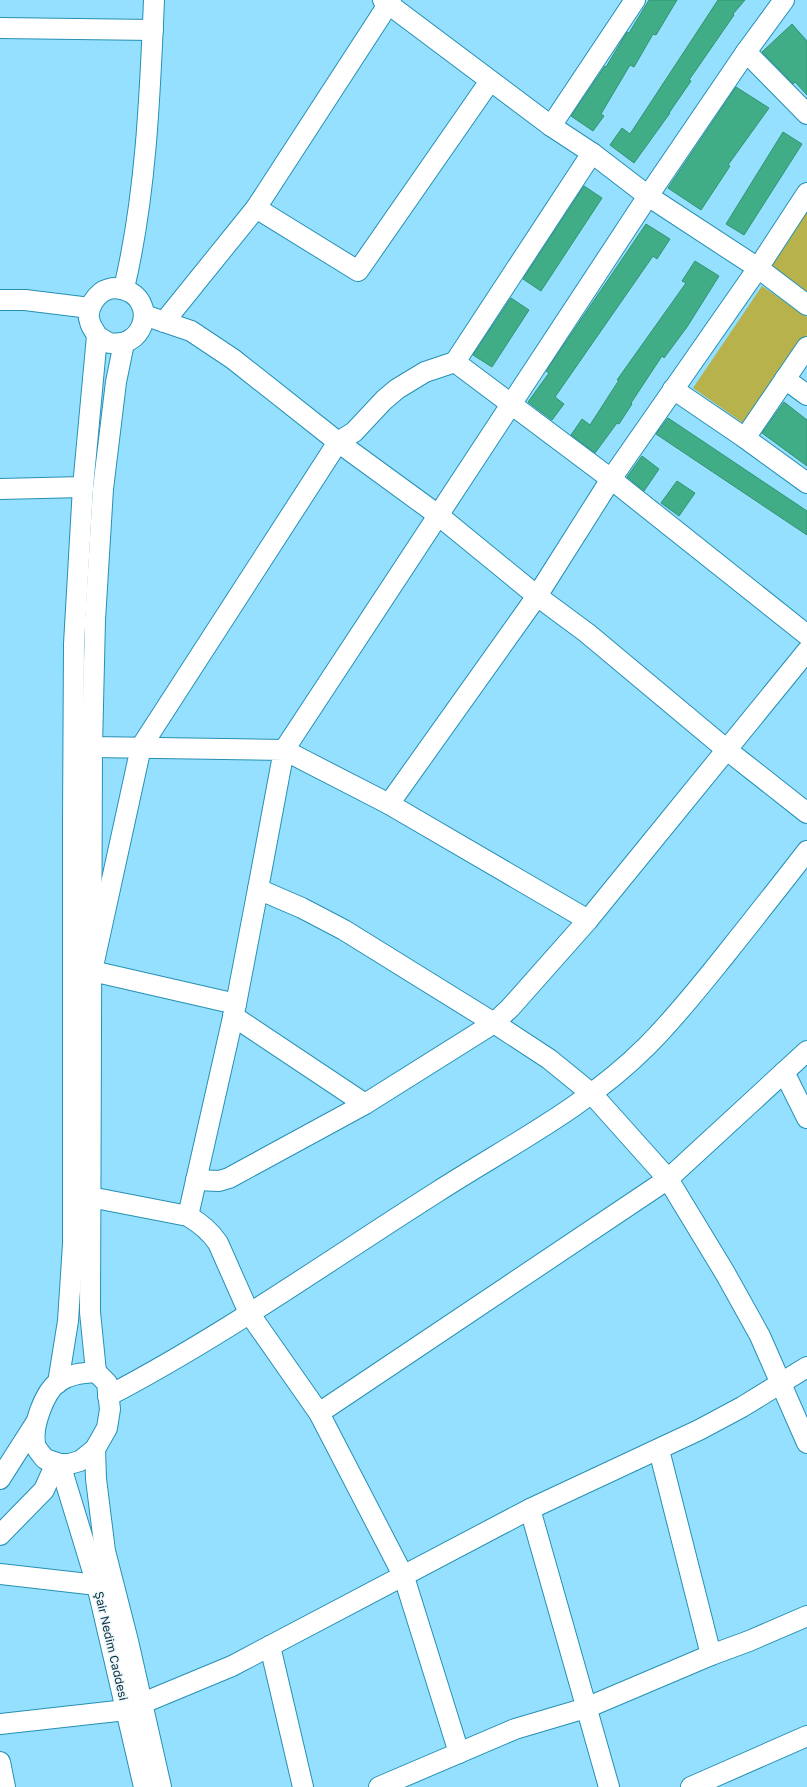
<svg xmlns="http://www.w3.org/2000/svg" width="807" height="1787" font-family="'Golos Text',sans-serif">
<rect width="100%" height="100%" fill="#96e0ff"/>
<g fill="#b7b24b">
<path d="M807,207V299L765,269Z"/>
<path d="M762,286L807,317V335L746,425L693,388Z"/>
</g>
<g fill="#40ad87" stroke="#309472">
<path d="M649,0H677L656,35L653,34L634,67L630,65L601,114L604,116L593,131L571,116L605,66L606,67L627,32L629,33Z"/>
<path d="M718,0H745L733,14L734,15L689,80L691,81L669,113H670L634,163L610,145L622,128L630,134Z"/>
<path d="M792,24L807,41V95L795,82L793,84L762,52Z"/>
<path d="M736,87L769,108L728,165L730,166L701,210L668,188Z"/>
<path d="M783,132L802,144L744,235L726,224Z"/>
<path d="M584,186L602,198L541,291L523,279Z"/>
<path d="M646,224L670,239L657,259L653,256L555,397L564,404L552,420L528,402L549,373L546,371Z"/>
<path d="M695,261L719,276L687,327L664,358L662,356L631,403L632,404L619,424L617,423L595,453L571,435L582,419L590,425L619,380H617L686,283L682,281Z"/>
<path d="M511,298L529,310L492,367L473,355Z"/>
<path d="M784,402L807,420V466L762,433Z"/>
<path d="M668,418L807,511V535L656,434Z"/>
<path d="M642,456L659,469L644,491L627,477Z"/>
<path d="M677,481L695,493L679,516L661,503Z"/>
</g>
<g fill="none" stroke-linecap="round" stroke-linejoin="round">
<g stroke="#2690b4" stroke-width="22">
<g id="minor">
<path d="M383,0L551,126"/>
<path d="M635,0L551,126L592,153L648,196L758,268L807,305"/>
<path d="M784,0L746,52L648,196L284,750L389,804L537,596L611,479L758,268L807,193"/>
<path d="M0,28L153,30"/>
<path d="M746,52L807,114"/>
<path d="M592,153L455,362L611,479L807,635"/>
<path d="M256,208L358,271L490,81"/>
<path d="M124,288C146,196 150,95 154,0"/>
<path d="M0,300H25L90,308"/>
<path d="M144,315L191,331L233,359L338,442L438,515L537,596L587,633L727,750L807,813"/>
<path d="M164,322L256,208L391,0"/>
<path d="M785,379L807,395"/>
<path d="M673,389L745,438L807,483"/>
<path d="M745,438L807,347"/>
<path d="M0,489L83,487"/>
<path d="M92,747L284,750L258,889L302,908L344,930L494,1023L549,1059L592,1094L668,1179L725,1273L760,1336L807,1443"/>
<path d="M389,804L588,920"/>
<path d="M236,1004L92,971L141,747L338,442L354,432L384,400L397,389L425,372L455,362"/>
<path d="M233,1016L365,1104"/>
<path d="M784,1072L807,1118"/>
<path d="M196,1180L219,1181L229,1178L365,1104L494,1023L510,1008L588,920L807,651"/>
<path d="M90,1197L188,1216C200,1223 210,1231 218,1243L249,1313L319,1413L668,1179L807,1051"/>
<path d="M188,1216L236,1004L258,889"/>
<path d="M96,1372L90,1312L92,747L95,620L103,489L116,382L124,343"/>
<path d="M96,1372L107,1383L110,1409L107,1428L95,1449L80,1461L69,1464H60L45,1459C42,1455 36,1449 35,1444C32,1426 44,1393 58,1382C70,1374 82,1373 96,1372Z"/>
<path d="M58,1383L68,1321L73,1244V820L74,644L83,487L97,336C95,331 91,327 90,322C85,309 97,292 109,289C116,287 124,289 130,292C157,308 141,349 110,343C106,342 101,338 97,336"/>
<path d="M108,1396C223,1336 328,1261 437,1192C510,1145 585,1108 647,1046C676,1017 701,985 726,954C753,920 780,886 807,851"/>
<path d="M319,1413L404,1577L459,1753"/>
<path d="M95,1449L96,1479L105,1551L128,1641L161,1787"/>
<path d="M659,1450L711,1655"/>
<path d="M60,1464L97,1585L144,1787"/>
<path d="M0,1479L35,1424"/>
<path d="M530,1509L609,1787"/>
<path d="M0,1535L44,1490L56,1463"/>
<path d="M0,1574L97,1585"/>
<path d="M270,1646L303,1787"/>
<path d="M0,1724L126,1710L232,1666L530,1509L699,1430L742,1407L807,1367"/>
<path d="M0,1762L5,1787"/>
<path d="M379,1787L515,1729L586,1708L711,1655L749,1641L807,1616"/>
<path d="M691,1787L807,1736"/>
</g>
</g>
<use href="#minor" stroke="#fff" stroke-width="20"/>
</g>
<g text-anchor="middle" stroke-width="3" stroke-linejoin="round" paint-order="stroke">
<g font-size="12" fill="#073443" stroke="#eef6fa">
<text transform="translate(111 1646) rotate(77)" y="4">Şair Nedim Caddesi</text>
</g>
</g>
</svg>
